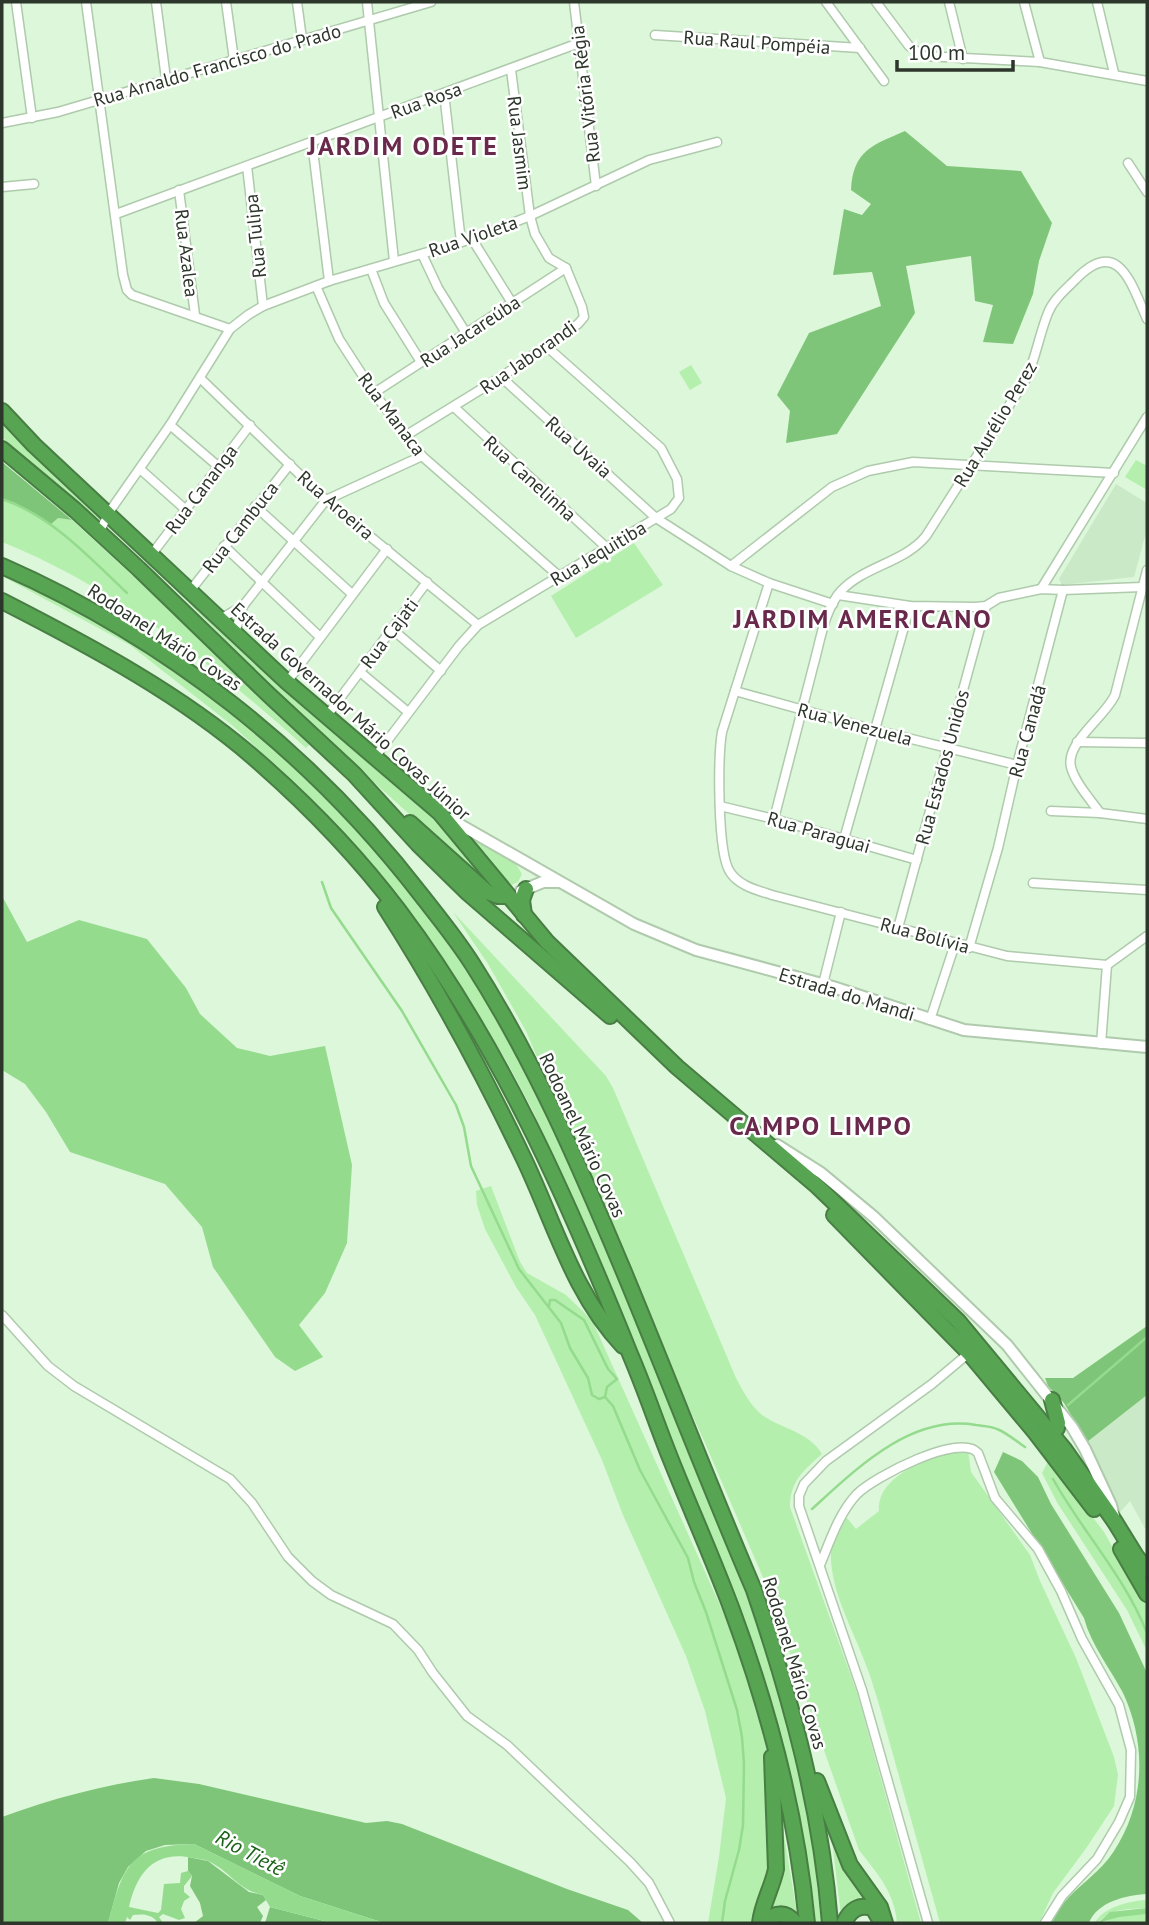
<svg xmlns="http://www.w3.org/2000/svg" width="1149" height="1925" font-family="'PT Sans',sans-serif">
<rect width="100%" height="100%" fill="#dcf7d9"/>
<g fill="#caeac7">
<path d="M1116,484L1147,503V529L1134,577L1062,585L1059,579Z"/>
<path d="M1147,1395V1532L1130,1501L1120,1512L1087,1442Z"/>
</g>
<g fill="#b4efae">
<path d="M691,365L702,383L690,390L679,372Z"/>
<path d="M2,422L26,448L100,518L101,524L2,437Z"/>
<path d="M1136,460L1147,466V490L1125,477Z"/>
<path d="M2,499L58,518L72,520L167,607L310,744L306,748C215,666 116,588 2,542Z"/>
<path d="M126,540L151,560L310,712L446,824L495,886L482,880L302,717Z"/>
<path d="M634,543L663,585L576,638L551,596Z"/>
<path d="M2,562L195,678L311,781L393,870L420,905L466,969L518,1055L582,1184L745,1577L806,1782L825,1923H815L811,1887L796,1805L762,1674L738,1605L581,1218L533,1111L507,1062L434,949L337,829L273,763L233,726L130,645L2,576Z"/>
<path d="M467,836L514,861L522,874L518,882L509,886Z"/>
<path d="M453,912L606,1076L613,1088L736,1378C743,1391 750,1405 762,1415C782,1429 809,1432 822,1454C804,1470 790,1481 790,1507L857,1693L921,1923H897C895,1893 877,1873 859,1850L765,1582L705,1443L640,1299L526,1031L488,964Z"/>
<path d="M491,1186L520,1262L527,1273L566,1295L592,1320L741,1652L755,1693L772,1762L798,1920L758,1923H708L719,1857L726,1798L705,1711L686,1656L623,1515L602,1460L535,1315L516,1287L485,1229L477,1205L476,1191Z"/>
<path d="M954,1449L968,1450L971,1472L1030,1555L1040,1581L1076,1658L1114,1757L1118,1775L1114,1806L1087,1847L1053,1893L1039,1923H940L878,1701C874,1689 871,1677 866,1665C852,1626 825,1583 832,1540C833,1530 839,1525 847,1518L856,1529L879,1511C877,1475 928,1460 954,1449Z"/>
<path d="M1049,1460L1104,1532L1143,1602H1146L1147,1651L1127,1610L1058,1504L1042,1473Z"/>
<path d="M830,1824L870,1898L848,1904L841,1915Z"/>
<path d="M1147,1900V1908C1130,1909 1109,1908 1098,1923H1095C1103,1907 1130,1901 1147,1900Z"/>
<path d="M1147,1914V1923H1104C1115,1914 1133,1915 1147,1914Z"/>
</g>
<g fill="#7fc579">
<path d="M905,131L947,166L1021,171L1052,223L1039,261L1033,294L1013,344L983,342L993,305L975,301L971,256L906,266L915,313L837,434L786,443L790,411L777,395L809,333L881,306L872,272L833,275L844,209L862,215L871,204L851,190C853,150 873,145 905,131Z"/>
<path d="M2,462L72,520L58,518L50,525L15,503L2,499Z"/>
<path d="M1147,1326V1395L1087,1442L1064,1403L1048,1386L1045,1378H1073Z"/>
<path d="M1003,1452L1022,1461L1038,1477L1051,1504L1119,1613L1147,1673V1894C1126,1895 1097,1902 1089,1923H1052C1055,1917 1058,1910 1062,1905C1078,1885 1101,1872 1114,1851C1145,1804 1147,1744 1123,1693C1110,1668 1091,1645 1084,1618L994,1472Z"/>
<path d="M154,1778L199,1784L366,1823L387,1821L402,1824L567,1889L628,1910L643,1923H384L300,1896L194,1844L165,1845L146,1851L128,1867L119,1883L108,1923H2V1817C51,1799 103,1785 154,1778Z"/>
<path d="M188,1857L208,1861L249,1892L263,1895L266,1900L257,1907L263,1916L260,1923H194L203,1916L200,1903L190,1886L192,1876L188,1871Z"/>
<path d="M270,1907L332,1923H265Z"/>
</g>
<g fill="#94db8e">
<path d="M2,896L27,942L79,920L147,939L186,988L200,1014L237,1048L270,1056L325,1046L352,1165L347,1243L325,1293L299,1325L323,1357L295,1371L275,1357L213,1267L202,1227L165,1184L70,1152L46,1112L25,1084L2,1070Z"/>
<path d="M194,1844L300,1896L384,1923H332L270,1907L263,1895C238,1890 230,1871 208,1861C204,1859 197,1859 193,1858C155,1850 137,1872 129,1907L158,1913L161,1910L164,1884L180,1883L181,1873L188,1871L192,1876L184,1886V1892L190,1897L184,1901L181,1909L185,1918L179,1920L163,1914L159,1917L163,1923H158C152,1914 143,1914 133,1915L130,1920L127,1917L125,1923H108C124,1865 129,1846 194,1844Z"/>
<path d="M1147,1908V1914L1119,1917L1098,1923L1110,1912Z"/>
</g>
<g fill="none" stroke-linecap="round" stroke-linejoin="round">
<g stroke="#94db8e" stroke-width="2.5">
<path d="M2,499C52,516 89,557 127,593"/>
<path d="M322,882L331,908L402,1011L456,1105L464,1127L471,1166L519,1269L561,1323L570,1348L588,1378L592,1395L599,1399L605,1397L613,1406L640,1470L688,1558L694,1582L706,1612L737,1710L742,1737L744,1764L743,1825L739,1850L725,1901L722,1923"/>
<path d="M549,1306L550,1300H555L584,1320L608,1369L617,1379L607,1387L605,1397"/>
<path d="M1068,1405L1147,1337"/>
<path d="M1053,1479C1082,1531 1125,1577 1147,1633"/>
<path d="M812,1509C856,1469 911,1414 976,1425C983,1426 991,1426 997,1429C1007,1433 1016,1441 1025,1447"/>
</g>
<g stroke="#afcaac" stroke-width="11">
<g id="street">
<path d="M16,2L32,118"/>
<path d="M86,2L123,275L127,290L132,295L230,329"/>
<path d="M156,2L166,79"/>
<path d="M226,2L234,60"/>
<path d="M297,2L302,39"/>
<path d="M367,2L394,261"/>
<path d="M574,2L596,186"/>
<path d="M826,2L884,81"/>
<path d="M876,2L909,46L924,56L1040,62L1147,81"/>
<path d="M949,2L963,59"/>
<path d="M1024,2L1040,62"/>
<path d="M1097,2L1114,73"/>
<path d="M655,35L860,48"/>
<path d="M444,93L461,242"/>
<path d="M2,123L58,112L431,2"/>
<path d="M312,142L329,281"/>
<path d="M1128,163L1147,192"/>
<path d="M247,166L263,306"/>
<path d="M2,187L34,184"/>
<path d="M179,190L195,315"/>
<path d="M116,214L579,43"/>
<path d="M472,239L512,303"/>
<path d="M422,254L438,288L466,333"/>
<path d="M371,269L384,303L421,362"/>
<path d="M316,286L339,339L374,393L422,456L560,577"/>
<path d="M501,377L656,518L731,566L769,583L833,604"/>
<path d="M200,378L326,500L478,625"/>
<path d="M374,393L566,268"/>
<path d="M454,407L607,548"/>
<path d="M170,425L219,467"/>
<path d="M405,436L501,377L578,324L584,317L582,307L566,268L549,258L535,234L530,216L511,70"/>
<path d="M140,469L186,510"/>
<path d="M255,506L352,594"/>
<path d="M99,532L112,508L170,425L230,329L248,315L263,306L329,281L472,239L530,216L649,160L717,142"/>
<path d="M224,546L320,637"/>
<path d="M152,554L250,425"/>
<path d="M731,566L832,487L868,471L913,462L1114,473"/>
<path d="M769,583L722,732C718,756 717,853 730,872C739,886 757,890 772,895L1007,956L1107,965"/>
<path d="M1041,589L1147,417"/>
<path d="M190,591L290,464"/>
<path d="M838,595L910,606L975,607L986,606L999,598L1041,589L1063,590L1142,587"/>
<path d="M220,619L243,606"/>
<path d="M392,629L441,671"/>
<path d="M235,633L243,606L326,500L422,456"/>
<path d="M360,672L408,712"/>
<path d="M287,682L387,549"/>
<path d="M735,691L875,730L1017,765"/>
<path d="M326,717L427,582"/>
<path d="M1077,742L1147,743"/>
<path d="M375,757L459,646L478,625L671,509L679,498L677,479L661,448L546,346"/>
<path d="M720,806L774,819L917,860"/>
<path d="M1051,811L1100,813L1147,819"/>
<path d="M1100,813C1091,800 1075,783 1071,767C1065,743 1105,717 1115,695L1147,570"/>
<path d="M774,819C787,768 800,717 813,667C820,643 824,610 841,591C864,566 904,563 926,536L1026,379C1036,358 1039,335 1048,313C1053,300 1065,290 1075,280C1118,235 1131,283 1147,319"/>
<path d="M844,839L910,606"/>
<path d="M1033,883L1147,890"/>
<path d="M898,928L986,606"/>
<path d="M969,948L998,848L1017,765L1063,590"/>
<path d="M823,984L841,912"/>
<path d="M930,1020L953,950L959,944"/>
<path d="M1101,1044L1107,965L1147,936"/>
<path d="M2,1315L48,1366L74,1386L230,1479L252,1503L288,1557L312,1581L331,1595L393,1624L418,1650L433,1673L467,1716L507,1745L630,1862L649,1883L670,1923"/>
<path d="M820,1565C830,1541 839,1513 857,1494C874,1477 960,1432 978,1453L995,1498L1038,1549L1061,1591L1082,1639L1119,1705L1131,1750L1130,1797L1119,1822L1097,1859L1062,1896L1045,1923"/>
<path d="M928,1923L862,1690L799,1506V1496L804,1484L826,1461L932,1384L969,1353"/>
</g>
</g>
<g stroke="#afcaac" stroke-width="14">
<g id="secondary">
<path d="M450,819L634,924L696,950L833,987L964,1030L1147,1047"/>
<path d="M521,891L543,882H559"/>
<path d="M777,1145L821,1173L874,1217L1007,1345L1072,1427L1085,1449L1111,1505L1114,1516"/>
</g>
</g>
<g stroke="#487e44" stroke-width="18">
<g id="highway">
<path d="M2,411L34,445L287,682L440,813L547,942L677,1067L817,1186L958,1321L1064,1449L1115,1522L1136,1556L1147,1570"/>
<path d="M2,449L75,510L139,569L268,694L354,774L418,844L468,893L610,1016"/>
<path d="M2,566C168,639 312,753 422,896C440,919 458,941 473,965C535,1062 580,1167 624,1272C668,1378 709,1485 754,1590C791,1699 821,1808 830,1923"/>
<path d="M2,601C92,647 186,697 261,764C311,808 359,858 399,911C500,1045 568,1200 630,1354C645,1389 657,1425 671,1460C691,1510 713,1559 732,1610C769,1710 797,1816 807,1923"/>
<path d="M410,823L487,892L498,896H508"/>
<path d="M385,907C437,988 483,1073 524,1159C555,1224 573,1293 623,1346"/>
<path d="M524,915L522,900L526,889"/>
<path d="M834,1215L969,1353L1035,1432L1094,1509"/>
<path d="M1044,1432L1057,1428L1058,1423L1052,1400"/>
<path d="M1121,1549L1147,1594"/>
<path d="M817,1781L850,1865L880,1907L885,1923"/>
<path d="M760,1923C762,1904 772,1888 776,1869L772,1757"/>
<path d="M765,1923C774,1912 786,1911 795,1923"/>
<path d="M844,1923C850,1910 859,1904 873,1908L880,1920"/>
</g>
</g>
<use href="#street" stroke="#fff" stroke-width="8"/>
<use href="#secondary" stroke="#fff" stroke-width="10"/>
<use href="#highway" stroke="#57a452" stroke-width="14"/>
</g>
<g text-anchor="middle" stroke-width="5" stroke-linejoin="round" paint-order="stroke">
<g font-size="19" fill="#2c362a" stroke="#fff">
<text transform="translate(757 42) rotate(4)" y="7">Rua Raul Pompéia</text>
<text transform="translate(217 65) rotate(-16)" y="7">Rua Arnaldo Francisco do Prado</text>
<text transform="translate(585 94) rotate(-97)" y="7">Rua Vitória Régia</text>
<text transform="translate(426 100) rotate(-20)" y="7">Rua Rosa</text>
<text transform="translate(520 143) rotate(83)" y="7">Rua Jasmim</text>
<text transform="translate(255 236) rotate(-96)" y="7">Rua Tulipa</text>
<text transform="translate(473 236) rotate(-19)" y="7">Rua Violeta</text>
<text transform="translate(187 253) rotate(83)" y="7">Rua Azalea</text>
<text transform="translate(470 331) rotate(-33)" y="7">Rua Jacareúba</text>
<text transform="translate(528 357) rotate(-35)" y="7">Rua Jaborandi</text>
<text transform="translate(392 414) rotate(53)" y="7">Rua Manaca</text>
<text transform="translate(995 424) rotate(-59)" y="7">Rua Aurélio Perez</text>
<text transform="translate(579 447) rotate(42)" y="7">Rua Uvaia</text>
<text transform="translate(530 478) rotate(42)" y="7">Rua Canelinha</text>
<text transform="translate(201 489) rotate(-53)" y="7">Rua Cananga</text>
<text transform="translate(336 505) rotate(41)" y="7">Rua Aroeira</text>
<text transform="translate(240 527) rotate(-52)" y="7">Rua Cambuca</text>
<text transform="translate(598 553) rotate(-31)" y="7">Rua Jequitiba</text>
<text transform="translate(389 633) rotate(-53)" y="7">Rua Cajati</text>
<text transform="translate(165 637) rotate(33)" y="7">Rodoanel Mário Covas</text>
<text transform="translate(351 711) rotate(42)" y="7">Estrada Governador Mário Covas Júnior</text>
<text transform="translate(855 724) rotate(15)" y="7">Rua Venezuela</text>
<text transform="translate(1027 731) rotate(-75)" y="7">Rua Canadá</text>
<text transform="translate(942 767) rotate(-75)" y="7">Rua Estados Unidos</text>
<text transform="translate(819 832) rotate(16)" y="7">Rua Paraguai</text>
<text transform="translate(925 935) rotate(15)" y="7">Rua Bolívia</text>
<text transform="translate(847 994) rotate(17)" y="7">Estrada do Mandi</text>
<text transform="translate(583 1135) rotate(65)" y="7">Rodoanel Mário Covas</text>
<text transform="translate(795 1663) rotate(73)" y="7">Rodoanel Mário Covas</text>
</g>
<g font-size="21" font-style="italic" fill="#1d621a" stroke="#fff">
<text transform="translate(250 1853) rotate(28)" y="7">Rio Tietê</text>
</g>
<g font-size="26" font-weight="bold" letter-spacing="2" fill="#69294b" stroke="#fff">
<text x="403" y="155">JARDIM ODETE</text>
<text x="863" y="628">JARDIM AMERICANO</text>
<text x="821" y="1135">CAMPO LIMPO</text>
</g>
</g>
<rect width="1149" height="1925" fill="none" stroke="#2c362a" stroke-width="7"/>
<path d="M897 60v10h116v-10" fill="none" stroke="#2c362a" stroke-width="3.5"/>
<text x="908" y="60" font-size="21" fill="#2c362a" stroke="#ffffff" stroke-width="5" paint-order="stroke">100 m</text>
</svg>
